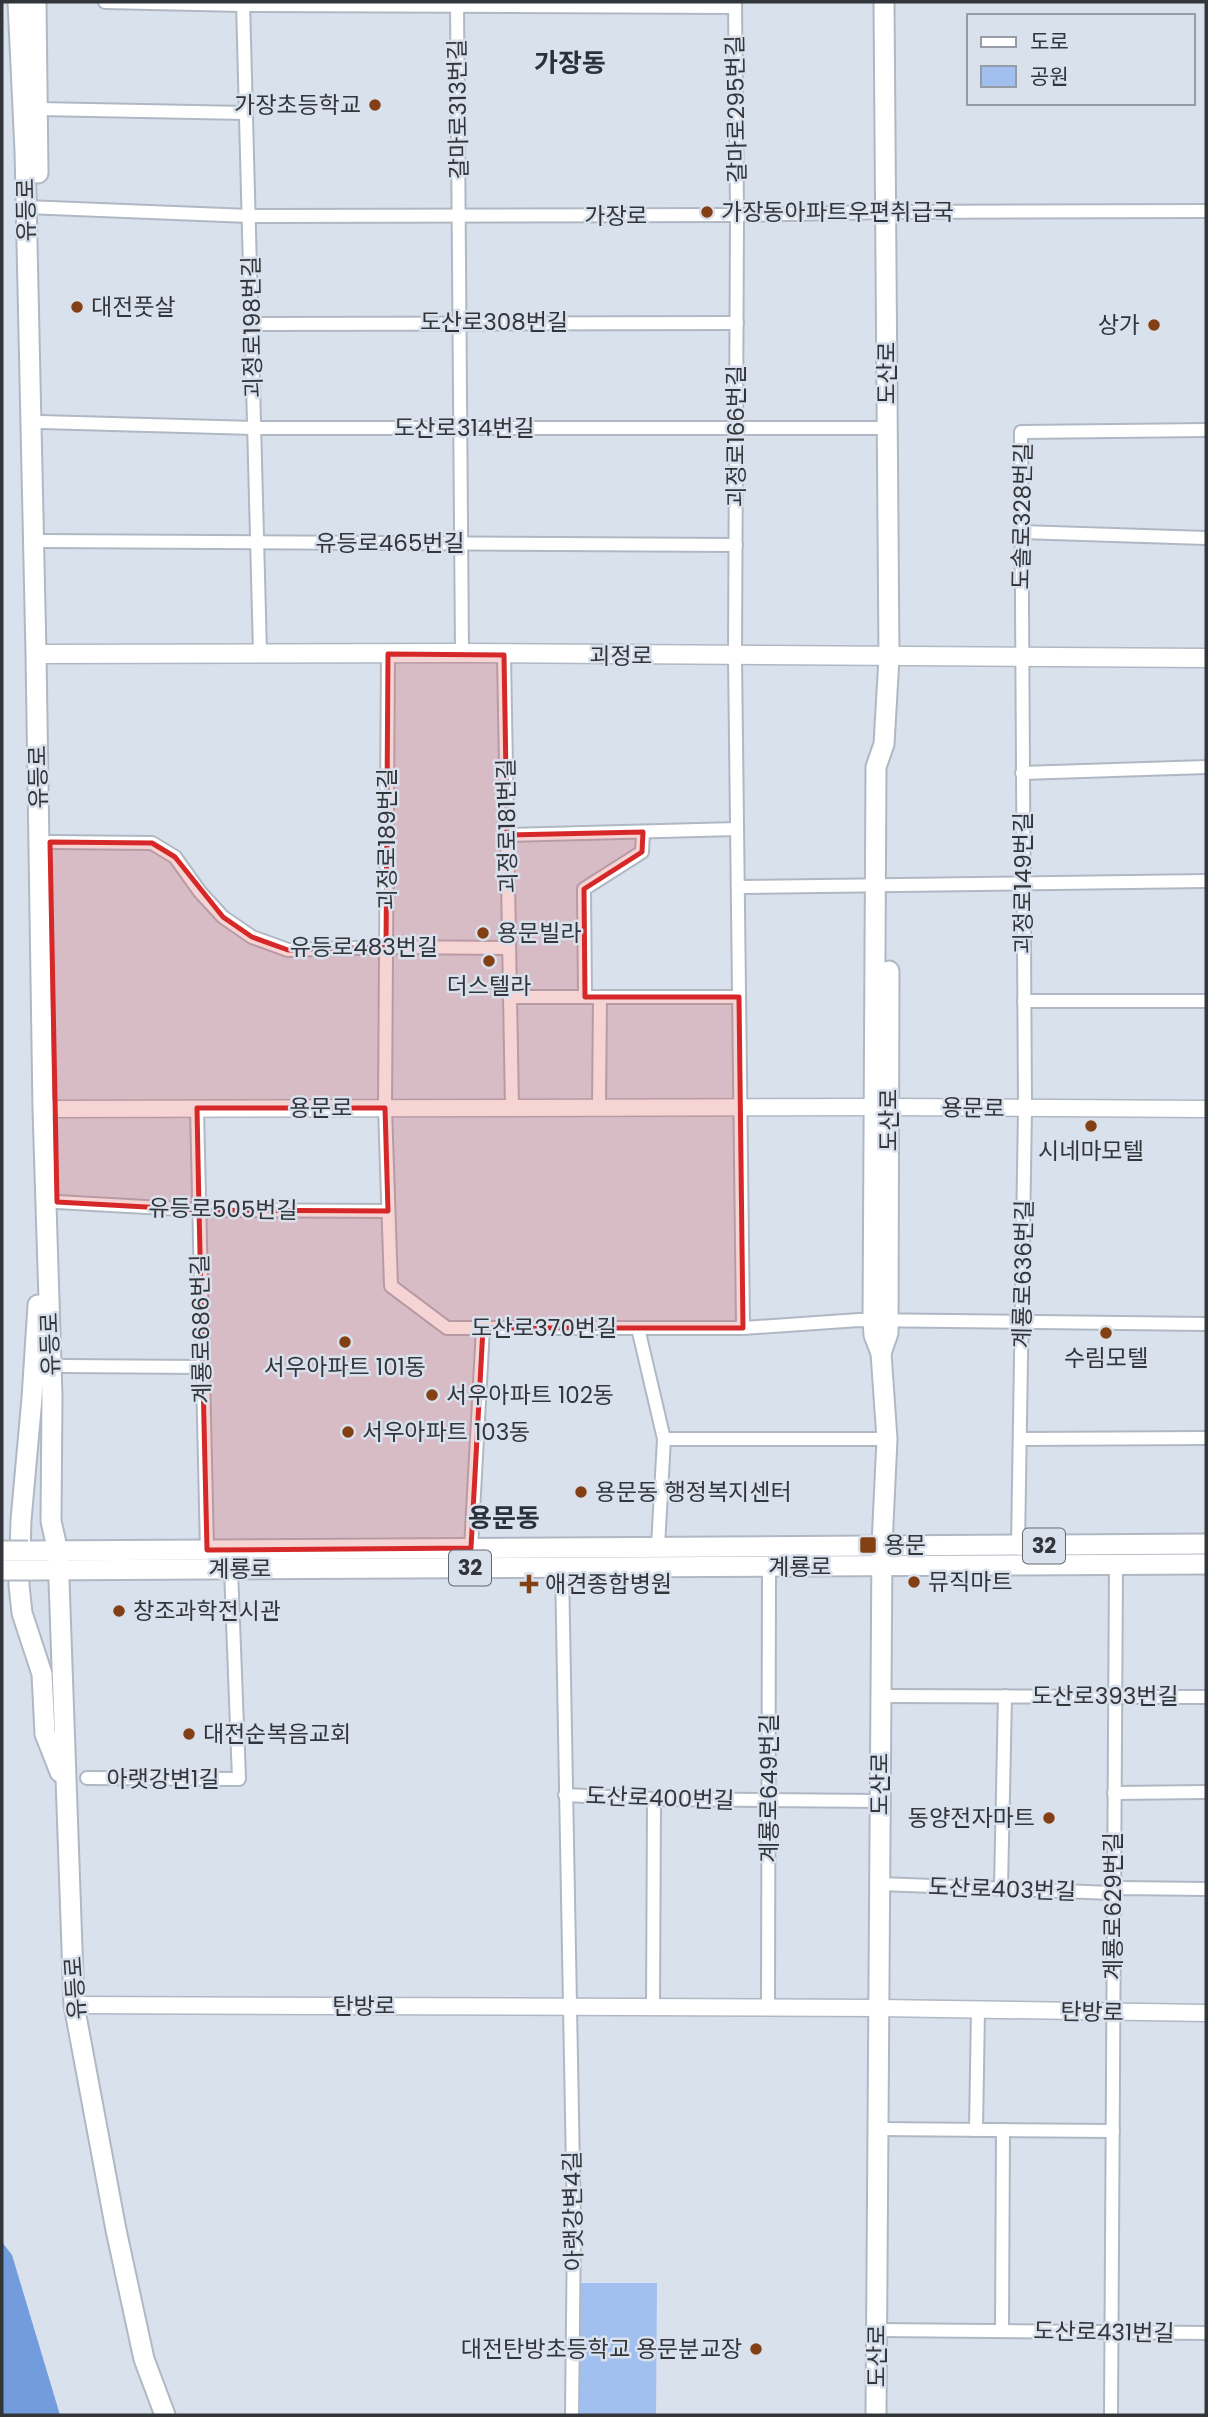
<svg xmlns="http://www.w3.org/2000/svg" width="1208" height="2417" font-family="Poppins,'Noto Sans KR',sans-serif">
<rect width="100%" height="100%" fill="#d9e1ed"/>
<path fill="#a1c0f0" d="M579,2283H657L656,2415H578Z"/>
<path fill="#739cdc" d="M2,2242L12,2255L60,2415H2Z"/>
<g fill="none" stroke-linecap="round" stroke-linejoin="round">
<g stroke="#b0b8c3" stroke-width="16">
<g id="minor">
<path d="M105,2L243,5L735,7"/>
<path d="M243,2L260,652"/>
<path d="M457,2L462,653"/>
<path d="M735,2L737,215L735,656L743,1328"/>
<path d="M38,109L246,113"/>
<path d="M26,207L249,216L737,215L887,212L1206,211"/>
<path d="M252,324L737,323"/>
<path d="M41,422L254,428H887"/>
<path d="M1021,532L1206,538"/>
<path d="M44,541L736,545"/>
<path d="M388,654L385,1108L391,1286L447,1328H743L859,1320L1206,1324"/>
<path d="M504,655L512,1108"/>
<path d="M1022,773L1206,767"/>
<path d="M507,835L737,829"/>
<path d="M50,842L152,843L175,857L200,892L223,917L252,937L288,950L386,947L509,948"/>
<path d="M738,887L1206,881"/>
<path d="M510,997H739"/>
<path d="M585,997L584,889L642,852L643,832"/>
<path d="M1024,1001H1206"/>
<path d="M197,1108L207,1550"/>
<path d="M599,1108L600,997"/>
<path d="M57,1202L199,1210L388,1211"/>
<path d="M638,1328L664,1439L658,1546"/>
<path d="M62,1366L202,1367"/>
<path d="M664,1439H887"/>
<path d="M1021,1439L1206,1438"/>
<path d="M1018,1546L1025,1109L1021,432L1206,430"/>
<path d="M471,1548L483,1328"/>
<path d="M562,1568L574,2224L572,2415"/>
<path d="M881,1696L1206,1697"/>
<path d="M87,1778L239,1779L231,1569"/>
<path d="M1114,1793L1206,1792"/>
<path d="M565,1795L654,1799L880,1801"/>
<path d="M880,1884L1112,1893L1120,1888L1206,1889"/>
<path d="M1001,1888L1005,1696"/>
<path d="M653,2008L654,1799"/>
<path d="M768,2008L769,1567"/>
<path d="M878,2129L1113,2131"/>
<path d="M976,2130L978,2010"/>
<path d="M877,2330L1206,2333"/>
<path d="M1002,2331L1003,2130"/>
<path d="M1111,2415L1116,1564"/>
</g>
</g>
<g stroke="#b0b8c3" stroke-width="19">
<g id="tertiary">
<path d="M43,1109L889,1107L1206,1109"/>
<path d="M74,2005L879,2008L1206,2013"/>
</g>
</g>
<g stroke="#b0b8c3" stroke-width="21">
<path id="secondary" d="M36,654L462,653L1206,658"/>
</g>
<g stroke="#b0b8c3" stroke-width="23">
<g id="primary">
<path d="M18,2L25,151L36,654L43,1109L52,1396L51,1521L58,1552L74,2005L116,2230L144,2359L165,2415"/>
<path d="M36,2L38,173"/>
<path d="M38,1305L32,1398L21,1520L19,1585L22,1613L42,1674L45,1734L60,1772"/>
<path d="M881,1353L888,1333L889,971"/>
<path d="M28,1551L1206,1544"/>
<path d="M30,1570L1206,1564"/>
<path d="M876,2415L882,1545L887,1439L881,1353L874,1335L873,1321L876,767L884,744L889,658L884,2"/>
</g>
</g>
<use href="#minor" stroke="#fff" stroke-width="12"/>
<use href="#tertiary" stroke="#fff" stroke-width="16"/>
<use href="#secondary" stroke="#fff" stroke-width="18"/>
<use href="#primary" stroke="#fff" stroke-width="19"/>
<g stroke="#b0b8c3" stroke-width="23" stroke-linecap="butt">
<g id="primary-bridge">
<path d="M2,1551H28"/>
<path d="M2,1570H30"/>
</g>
</g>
<use href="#primary-bridge" stroke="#fff" stroke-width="19"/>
</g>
<path fill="#d62828" fill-opacity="0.2" stroke="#d62828" stroke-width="5" stroke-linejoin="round" d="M388,654L504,655L507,835L643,832L642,852L584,889L585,997H739L743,1328H483L471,1548L207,1550L199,1210L388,1211L385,1108H197L199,1210L57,1202L50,842L152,843L175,857L223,917L252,937L288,950L386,947Z"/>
<g fill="#844015" stroke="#d9e1ed" stroke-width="2.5">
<circle cx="375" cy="105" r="7"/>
<circle cx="707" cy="212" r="7"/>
<circle cx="77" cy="307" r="7"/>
<circle cx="1154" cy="325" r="7"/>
<circle cx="483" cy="933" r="7"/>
<circle cx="489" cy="961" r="7"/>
<circle cx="1091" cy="1126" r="7"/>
<circle cx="1106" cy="1333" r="7"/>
<circle cx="345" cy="1342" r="7"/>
<circle cx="432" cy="1395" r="7"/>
<circle cx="348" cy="1432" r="7"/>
<circle cx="581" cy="1492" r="7"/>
<rect x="859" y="1536" width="18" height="18" rx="3.5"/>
<circle cx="914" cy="1582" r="7"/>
<path d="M525.5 1573.5h7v7h7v7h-7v7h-7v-7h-7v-7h7z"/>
<circle cx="119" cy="1611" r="7"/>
<circle cx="189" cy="1734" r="7"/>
<circle cx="1049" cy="1818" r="7"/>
<circle cx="756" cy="2349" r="7"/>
</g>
<g text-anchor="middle" stroke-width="5" stroke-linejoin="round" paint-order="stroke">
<g fill="#d9e1ed" stroke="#646970" stroke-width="2">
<rect x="1023" y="1528.5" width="42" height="35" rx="5"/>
<rect x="449" y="1550.5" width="42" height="35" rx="5"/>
</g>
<g font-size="21" font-weight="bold" fill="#32353a">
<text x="1044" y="1553">32</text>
<text x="470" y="1575">32</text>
</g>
<g font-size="23" fill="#32353a" stroke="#d9e1ed" text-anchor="start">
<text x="361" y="113" text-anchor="end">가장초등학교</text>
<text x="721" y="220">가장동아파트우편취급국</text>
<text x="91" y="315">대전풋살</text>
<text x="1140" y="333" text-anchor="end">상가</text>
<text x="497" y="941">용문빌라</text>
<text x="489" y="994" text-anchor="middle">더스텔라</text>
<text x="1091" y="1159" text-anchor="middle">시네마모텔</text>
<text x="1106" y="1366" text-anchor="middle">수림모텔</text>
<text x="345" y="1375" text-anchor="middle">서우아파트 101동</text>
<text x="446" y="1403">서우아파트 102동</text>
<text x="362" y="1440">서우아파트 103동</text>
<text x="595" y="1500">용문동 행정복지센터</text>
<text x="884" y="1553">용문</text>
<text x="928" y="1590">뮤직마트</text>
<text x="545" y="1592">애견종합병원</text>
<text x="133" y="1619">창조과학전시관</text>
<text x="203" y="1742">대전순복음교회</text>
<text x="1035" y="1826" text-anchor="end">동양전자마트</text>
<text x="742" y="2357" text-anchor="end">대전탄방초등학교 용문분교장</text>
</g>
<g font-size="23" fill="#32353a" stroke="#d9e1ed">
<text transform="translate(458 109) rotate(-91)" y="8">갈마로313번길</text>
<text transform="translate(736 109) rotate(-91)" y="8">갈마로295번길</text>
<text transform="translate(26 210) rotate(-91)" y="8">유등로</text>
<text x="616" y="224">가장로</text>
<text x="494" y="330">도산로308번길</text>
<text transform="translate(252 327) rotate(-91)" y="8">괴정로198번길</text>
<text transform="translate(887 373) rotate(-90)" y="8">도산로</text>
<text x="464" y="436">도산로314번길</text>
<text transform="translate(736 436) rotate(-90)" y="8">괴정로166번길</text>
<text transform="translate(1022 516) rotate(-89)" y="8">도솔로328번길</text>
<text x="390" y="551">유등로465번길</text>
<text x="621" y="664">괴정로</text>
<text transform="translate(38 777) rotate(-91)" y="8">유등로</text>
<text transform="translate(507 826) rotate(-91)" y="8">괴정로181번길</text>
<text transform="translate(387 839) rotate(-90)" y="8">괴정로189번길</text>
<text transform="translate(1023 883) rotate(-90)" y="8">괴정로149번길</text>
<text x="364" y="955">유등로483번길</text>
<text x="321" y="1116">용문로</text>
<text transform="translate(973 1108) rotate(1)" y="8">용문로</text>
<text transform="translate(889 1120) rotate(-90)" y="8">도산로</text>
<text transform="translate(223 1209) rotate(1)" y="8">유등로505번길</text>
<text transform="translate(1023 1274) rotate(-89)" y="8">계룡로636번길</text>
<text x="544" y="1336">도산로370번길</text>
<text transform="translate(201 1329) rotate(-91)" y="8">계룡로686번길</text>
<text transform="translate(50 1344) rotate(-92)" y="8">유등로</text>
<text x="800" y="1575">계룡로</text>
<text x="240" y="1577">계룡로</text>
<text x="1105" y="1704">도산로393번길</text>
<text x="163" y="1787">아랫강변1길</text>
<text transform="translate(880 1784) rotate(-90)" y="8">도산로</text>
<text transform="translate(769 1788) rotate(-90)" y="8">계룡로649번길</text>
<text transform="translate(660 1798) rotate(2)" y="8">도산로400번길</text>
<text transform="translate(1002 1889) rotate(2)" y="8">도산로403번길</text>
<text transform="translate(1113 1906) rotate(-90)" y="8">계룡로629번길</text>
<text transform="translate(75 1988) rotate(-94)" y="8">유등로</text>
<text x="364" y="2014">탄방로</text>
<text transform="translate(1092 2012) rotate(1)" y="8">탄방로</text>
<text transform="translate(573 2211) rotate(-91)" y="8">아랫강변4길</text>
<text transform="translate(1104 2332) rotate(1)" y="8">도산로431번길</text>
<text transform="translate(877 2356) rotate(-90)" y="8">도산로</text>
</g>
<g font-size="26" font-weight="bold" fill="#2c323b" stroke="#d9e1ed">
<text x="570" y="72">가장동</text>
<text x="504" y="1527">용문동</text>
</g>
</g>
<rect width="1208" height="2417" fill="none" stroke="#32353a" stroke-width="7"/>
<rect x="967" y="14" width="228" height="91" fill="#d9e1ed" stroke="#969ca5" stroke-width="2"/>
<rect x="981" y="37" width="35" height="10" fill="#ffffff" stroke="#969ca5" stroke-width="2"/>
<text x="1030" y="49" font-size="21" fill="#32353a">도로</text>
<rect x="981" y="66" width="35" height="21" fill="#a1c0f0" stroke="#969ca5" stroke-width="2"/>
<text x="1030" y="84" font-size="21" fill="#32353a">공원</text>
</svg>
